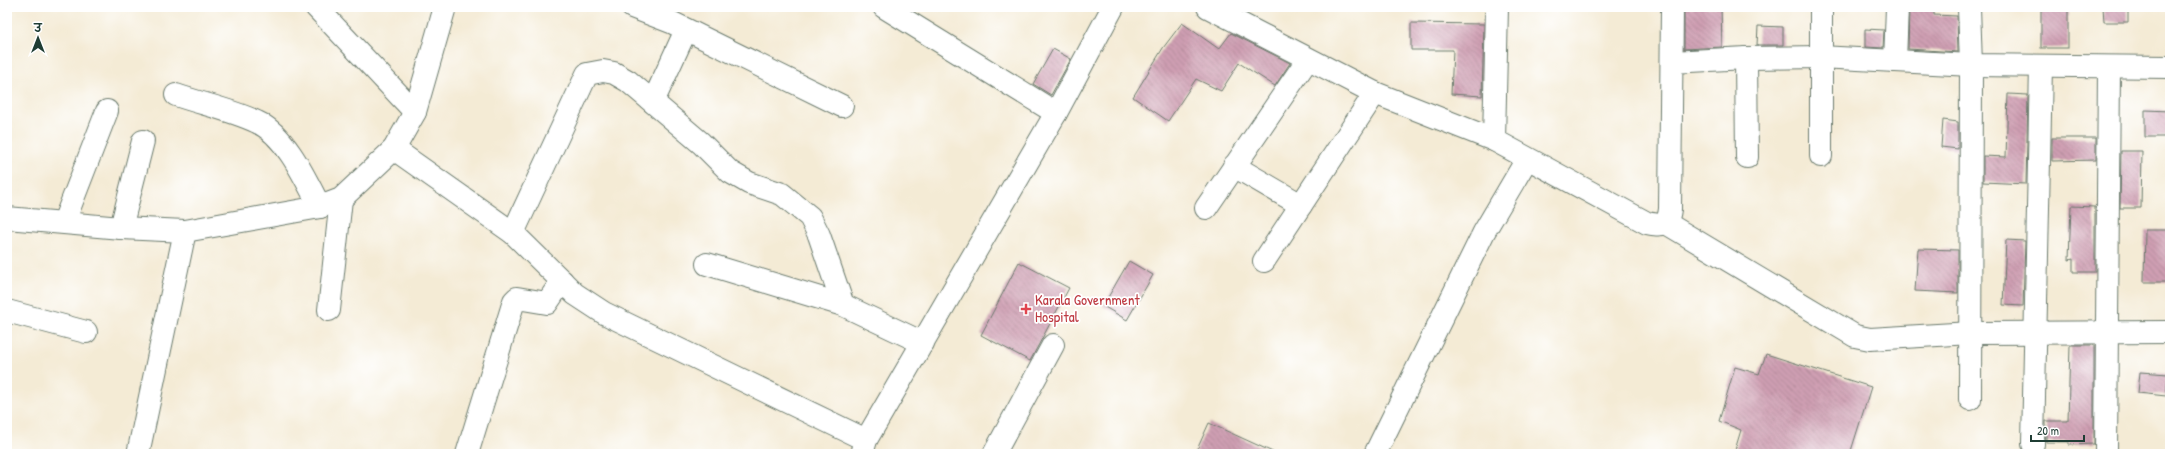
<svg xmlns="http://www.w3.org/2000/svg" width="2177" height="461" font-family="'Patrick Hand','Playpen Sans Deva',sans-serif">
<defs>
<pattern id="building-back-hatch" width="6" height="6" patternUnits="userSpaceOnUse"><rect width="6" height="6" fill="#cf9fb2"/><path d="M-1 5l2 2M0 0l6 6M5-1l2 2" fill="none" stroke="#a78392"/></pattern>
</defs>
<rect width="100%" height="100%" fill="#fff"/>
<filter id="ink" filterUnits="userSpaceOnUse"><feTurbulence type="fractalNoise" baseFrequency=".025" numOctaves="2"/><feDisplacementMap in="SourceGraphic" scale="8" xChannelSelector="R" yChannelSelector="G"/><feConvolveMatrix kernelMatrix="1 2 1 2 8 2 1 2 1" color-interpolation-filters="sRGB"/></filter>
<filter id="wash" filterUnits="userSpaceOnUse"><feTurbulence type="fractalNoise" baseFrequency=".012" numOctaves="4" result="noise"/><feDisplacementMap in="SourceGraphic" scale="16" xChannelSelector="R" yChannelSelector="G"/><feGaussianBlur stdDeviation="0.9" result="paint"/><feColorMatrix in="noise" values="0 0 0 0 0 0 0 0 0 0 0 0 0 0 0 0 0 1.4 0 .05"/><feComposite in="paint" operator="in"/></filter>
<g filter="url(#wash)">
<rect width="100%" height="100%" fill="#f4ebd5"/>
<g id="blocks">
<g fill="url(#building-back-hatch)">
<path d="M1684,7H1721L1722,47L1684,49Z"/>
<path d="M1909,7H1934V15L1957,16L1958,52L1908,49Z"/>
<rect x="2041" y="7" width="27" height="41"/>
<path d="M2103,7H2128V22H2104Z"/>
<path d="M1182,23L1219,49L1231,33L1290,63L1275,86L1239,63L1221,91L1196,79L1168,121L1133,97L1163,48Z"/>
<path d="M1411,23L1484,24L1482,96L1451,94L1453,50H1411Z"/>
<path d="M1758,26L1783,27V45H1757Z"/>
<path d="M1865,29L1884,30L1883,48L1865,47Z"/>
<path d="M1053,49L1071,59L1051,95L1033,84Z"/>
<path d="M2008,94L2028,95L2026,184L1983,182V156L2006,157Z"/>
<path d="M2145,110L2170,111V137H2145Z"/>
<path d="M1943,120L1958,122V149L1941,147Z"/>
<path d="M2052,138H2096V160L2052,161Z"/>
<path d="M2121,151H2142L2141,208H2120Z"/>
<path d="M2071,206L2095,207V272H2073V259L2069,260Z"/>
<path d="M2145,230H2170L2168,282H2144Z"/>
<path d="M2006,240L2025,241L2023,306L2003,305Z"/>
<path d="M1918,249L1958,250V293L1915,291Z"/>
<path d="M1129,261L1153,275L1127,320L1103,306Z"/>
<path d="M1019,262L1069,288L1030,361L981,335Z"/>
<path d="M2070,345H2094V444L2069,445V442H2046V421H2068Z"/>
<path d="M1766,354L1871,387L1850,454H1746L1735,450L1741,430L1719,421L1735,367L1759,374Z"/>
<path d="M2140,372L2168,374L2166,396L2138,393Z"/>
<path d="M1209,423L1277,454H1195Z"/>
</g>
</g>
</g>
<g filter="url(#ink)">
<use href="#blocks" fill-opacity="0" stroke="#6a7a6c" stroke-width="1"/>
<g fill="none" stroke-linecap="round" stroke-linejoin="round">
<g stroke="#6a7a6c" stroke-width="24">
<g id="minor">
<path d="M316,7L415,112"/>
<path d="M632,7L671,22L842,106"/>
<path d="M884,7L1056,113"/>
<path d="M1208,7L1375,93L1494,140L1647,223C1662,226 1668,226 1670,209L1672,7"/>
<path d="M1969,7L1971,65L1970,399"/>
<path d="M1746,58L1747,157"/>
<path d="M1895,61L1897,7"/>
<path d="M1672,62L1746,58L1820,57L1971,65L2170,67"/>
<path d="M176,95C202,104 232,110 257,122C286,135 306,180 320,207"/>
<path d="M653,102L686,30"/>
<path d="M1494,140L1497,7"/>
<path d="M394,149L513,233L575,294L604,313L866,440"/>
<path d="M1821,156V7"/>
<path d="M1234,166L1301,205"/>
<path d="M1206,208L1308,59"/>
<path d="M7,218L121,228L185,231L320,207L341,199L394,149L415,112L445,7"/>
<path d="M64,222L107,111"/>
<path d="M1666,223L1855,336L1870,339L1971,333L2170,332"/>
<path d="M121,228L143,141"/>
<path d="M513,233L587,74L603,71L614,73L628,81L701,143L730,172L749,183L782,194L810,217L819,235L843,305"/>
<path d="M1264,261L1375,93"/>
<path d="M707,264L843,305L923,343"/>
<path d="M329,310L341,199"/>
<path d="M7,311L86,332"/>
<path d="M2033,444L2041,66"/>
<path d="M138,454L185,231"/>
<path d="M467,454L514,301L517,298L547,303L562,281"/>
<path d="M862,454L866,440L1056,113L1113,7"/>
<path d="M994,454L1053,345"/>
<path d="M1375,454L1484,232L1527,159"/>
<path d="M2106,454L2109,67"/>
</g>
</g>
<use href="#minor" stroke="#fff" stroke-width="22"/>
</g>
</g>
<path fill="#e0444e" stroke="#fff" stroke-width="1.5" d="M1024 303h4v4h4v4h-4v4h-4v-4h-4v-4h4z"/>
<g text-anchor="middle" stroke-width="3.5" stroke-linejoin="round" paint-order="stroke">
<g font-size="15" fill="#be3a42" stroke="#fff" text-anchor="start">
<text x="1035" y="305">Karala Government<tspan x="1035" dy="17">Hospital</tspan></text>
</g>
</g>
<rect width="2177" height="461" fill="none" stroke="#fff" stroke-width="24"/>
<g transform="translate(38 38)" stroke="#ffffff" stroke-width="3" paint-order="stroke">
<path d="M0-3L7 15L0 10L-7 15Z" fill="#1f3d34"/>
<text y="-6" font-size="11" font-weight="bold" text-anchor="middle" fill="#1f3d34">उ</text>
</g>
<path d="M2031 435v6h53v-6" fill="none" stroke="#1f3d34" stroke-width="2"/>
<text x="2037" y="435" font-size="12" fill="#1f3d34" stroke="#ffffff" stroke-width="3" paint-order="stroke">20 m</text>
</svg>
